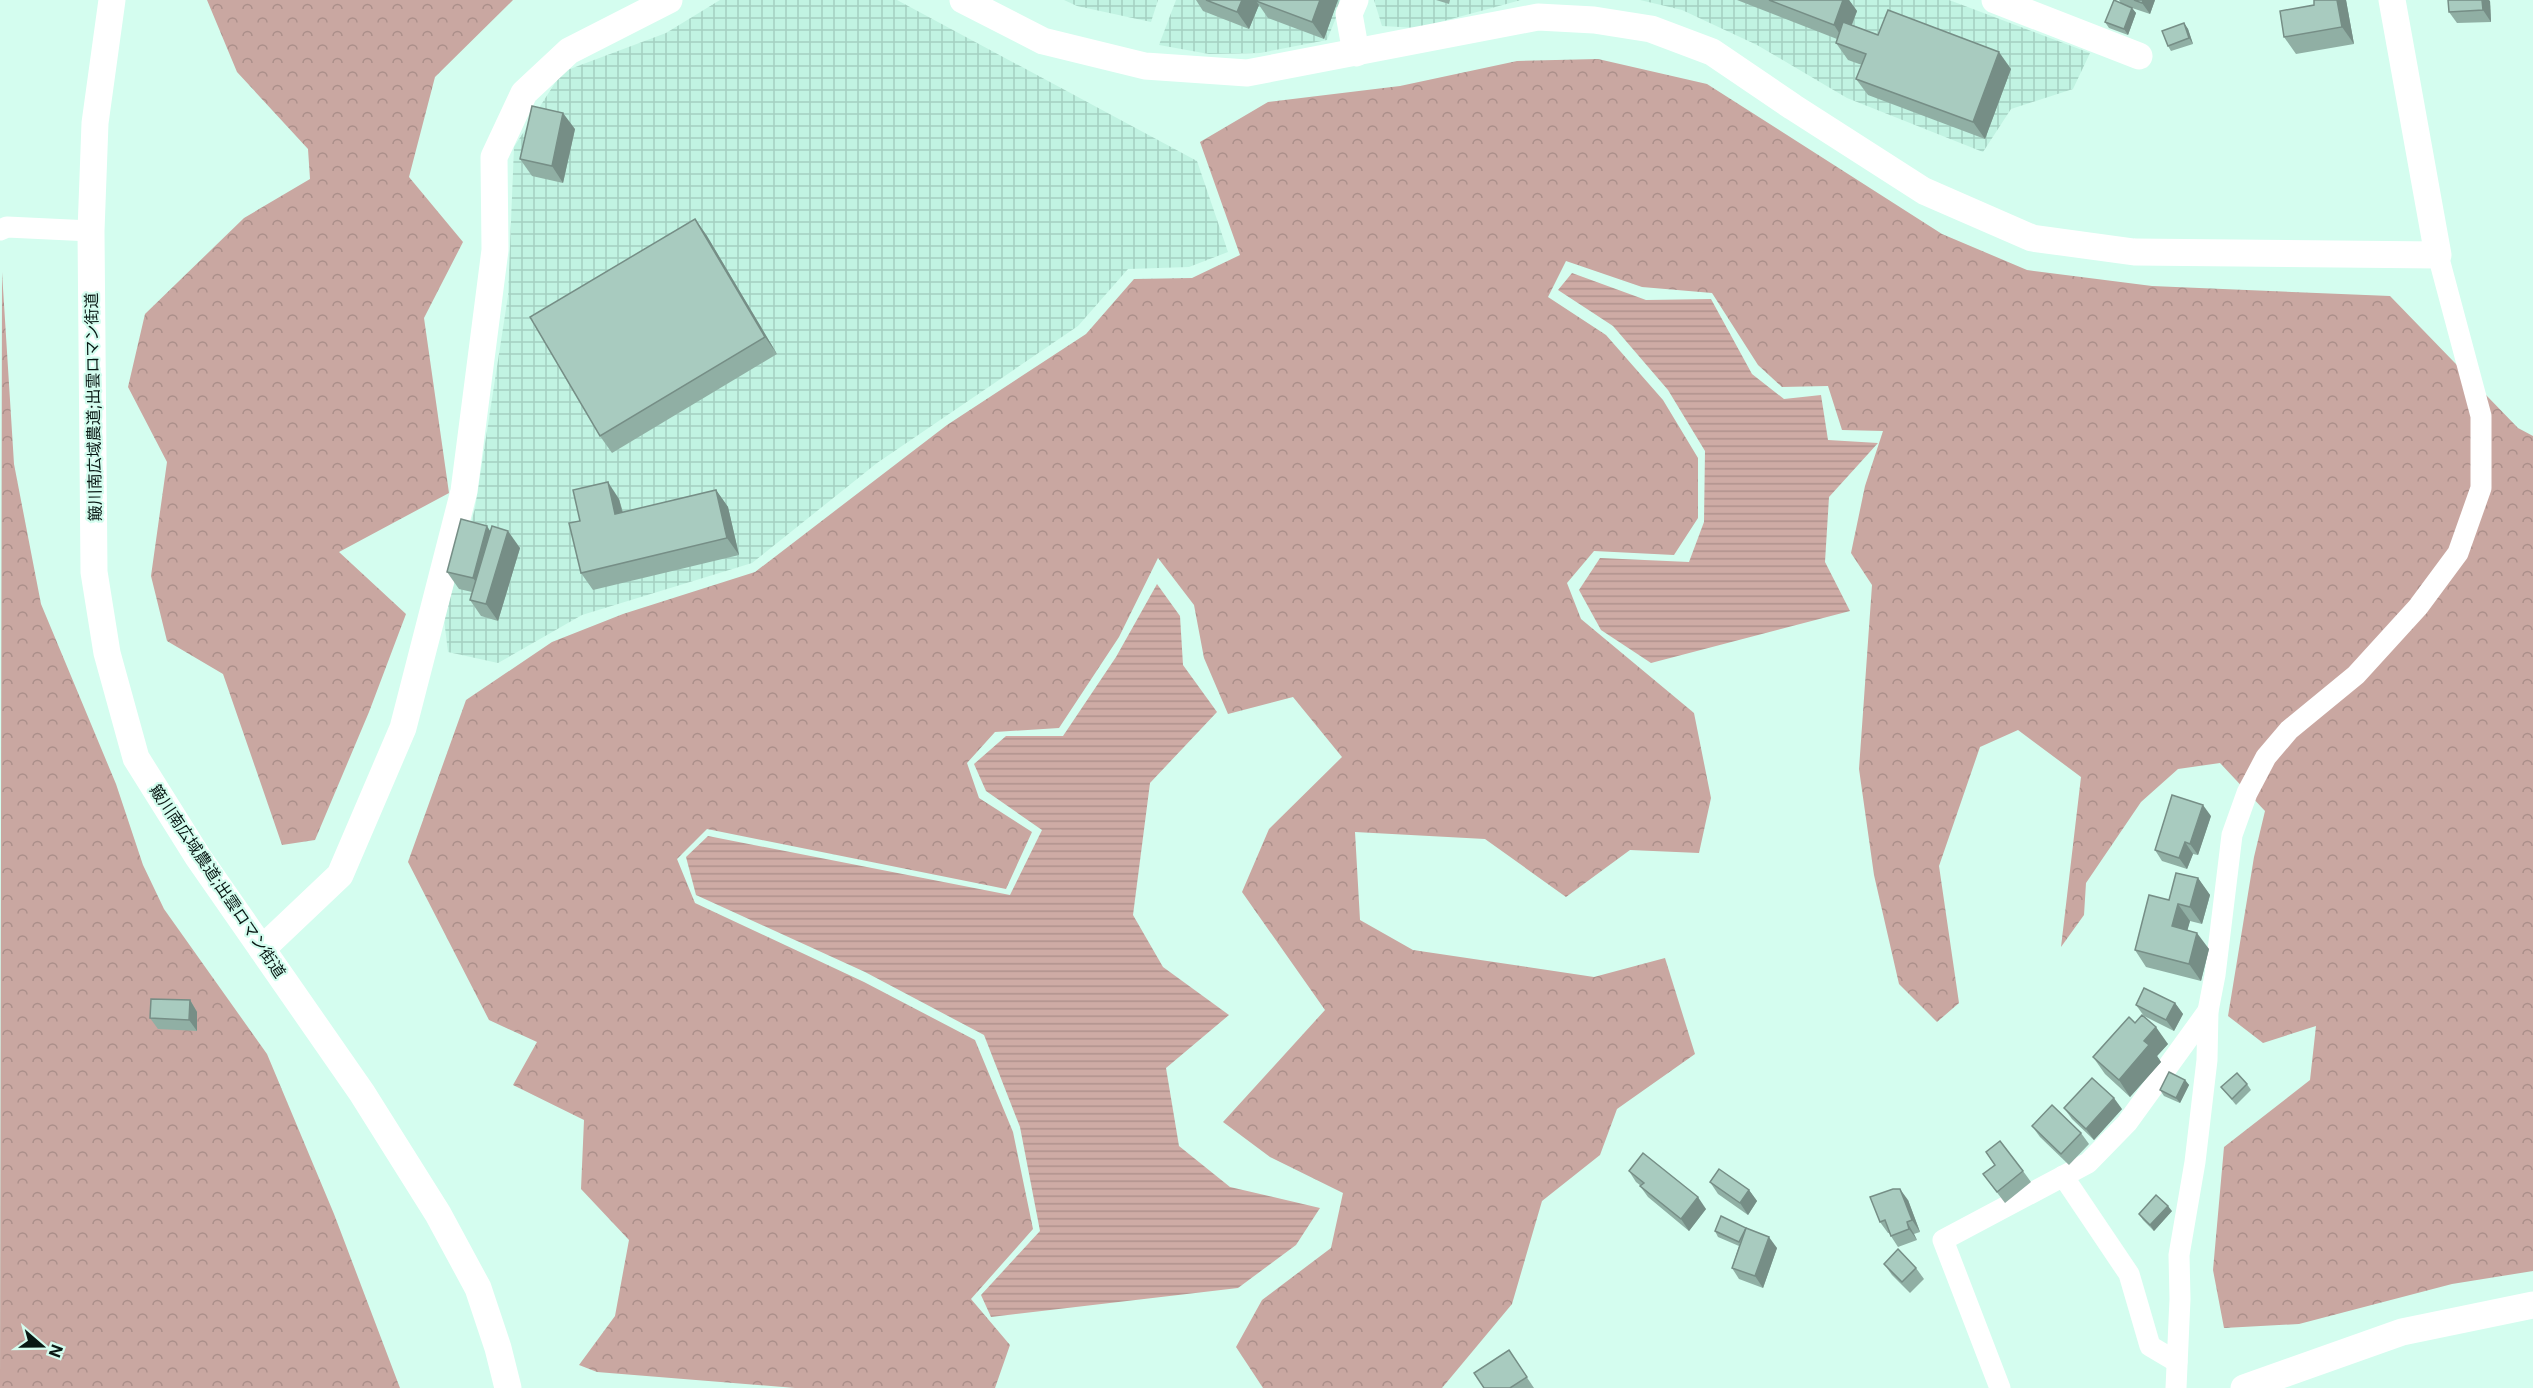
<svg xmlns="http://www.w3.org/2000/svg" width="2533" height="1388" font-family="Inter,'Noto Sans JP',sans-serif">
<defs>
<pattern id="industrial-grid" width="8" height="8" patternUnits="userSpaceOnUse" patternTransform="scale(1.5)"><rect width="8" height="8" fill="#c1f3e2"/><path d="M0 4h8M4 0v8" fill="none" stroke="#a4d0c1"/></pattern>
<pattern id="forest-crowns" width="20" height="18" patternUnits="userSpaceOnUse" patternTransform="scale(1.5)"><rect width="20" height="18" fill="#c9a7a1"/><path d="M2 6a3 3 0 1 1 6 0M12 15a3 3 0 1 1 6 0" fill="none" stroke="#ab8f8a"/></pattern>
<pattern id="water-rules" width="6" height="5" patternUnits="userSpaceOnUse" patternTransform="scale(1.5)"><rect width="6" height="5" fill="#ceaba5"/><path d="M0 2.5h6" fill="none" stroke="#b0928d"/></pattern>
</defs>
<rect width="100%" height="100%" fill="#d4fdef"/>
<g fill="url(#industrial-grid)">
<path d="M720,0H897L1197,161L1228,252L1189,267L1128,269L1078,326L877,463L752,563L582,615L498,663L448,652L444,619L475,508L508,296L514,147L562,72L666,33Z"/>
<path d="M1064,0H1158L1151,22L1077,6Z"/>
<path d="M1176,0H1343L1327,40L1260,53L1209,54L1159,45Z"/>
<path d="M1374,0H1521L1418,28L1382,26Z"/>
<path d="M1640,0H1949L2090,53L2073,89L2011,109L1983,152L1847,98L1757,45L1682,10Z"/>
</g>
<g fill="url(#forest-crowns)">
<path d="M207,0H513L435,77L409,177L463,242L424,318L449,493L339,552L406,614L369,712L315,840L282,845L223,674L167,641L151,576L167,462L128,387L145,314L244,218L310,179L308,149L237,72Z"/>
<path d="M1598,59L1707,84L1942,234L2027,270L2152,286L2390,296L2518,428L2533,436V1271L2452,1284L2299,1324L2224,1328L2213,1270L2224,1147L2310,1080L2316,1026L2263,1043L2228,1016L2254,857L2265,811L2220,763L2178,769L2141,802L2086,883L2084,915L2061,947L2081,777L2018,730L1980,747L1939,866L1959,1003L1937,1022L1899,984L1874,875L1859,769L1872,585L1851,553L1865,486L1883,431L1842,430L1828,386L1782,387L1758,365L1712,293L1642,287L1566,261L1548,297L1606,335L1663,400L1698,458V518L1674,555L1594,551L1567,583L1581,619L1694,713L1711,798L1699,853L1630,850L1566,897L1485,839L1355,832L1360,920L1413,950L1594,977L1665,958L1695,1054L1617,1109L1600,1155L1542,1201L1512,1304L1442,1388H1263L1236,1347L1262,1300L1331,1248L1343,1193L1270,1157L1223,1122L1325,1010L1242,892L1269,829L1342,757L1293,697L1228,714L1204,658L1194,605L1158,558L1119,637L1059,728L995,732L967,763L979,798L1032,832L1006,889L707,829L677,859L695,903L864,982L975,1040L1013,1132L1033,1229L971,1299L1010,1345L995,1388H795L597,1372L579,1365L615,1316L629,1240L581,1189L584,1120L513,1085L537,1042L489,1020L408,862L466,700L552,642L623,614L755,572L947,425L1086,334L1134,279L1192,278L1240,255L1200,142L1268,102L1400,86L1517,61Z"/>
<path d="M2,272L14,464L41,604L116,784L143,865L164,909L267,1054L334,1214L400,1388H0Z"/>
</g>
<g fill="url(#water-rules)">
<path d="M1572,273L1646,300L1711,299L1752,374L1784,399L1821,395L1828,440L1878,443L1829,497L1825,562L1850,611L1651,663L1601,630L1579,590L1600,558L1689,562L1704,522L1705,451L1668,390L1613,326L1558,290Z"/>
<path d="M1157,584L1180,616L1183,665L1217,712L1150,783L1133,915L1163,967L1229,1015L1166,1068L1179,1146L1230,1187L1320,1208L1296,1245L1238,1288L991,1317L981,1295L1040,1231L1020,1127L984,1035L865,972L696,895L686,857L708,836L1010,895L1042,830L986,791L974,764L1006,736H1063L1116,657Z"/>
</g>
<g fill="none" stroke-linecap="round" stroke-linejoin="round">
<g stroke="#fff" stroke-width="21">
<path d="M0,230L7,227L91,231"/>
<path d="M2063,1176L2129,1274L2150,1346L2177,1362"/>
<path d="M2000,1388L1943,1240L2088,1163L2127,1123L2208,1011"/>
<path d="M2176,1388L2180,1299L2179,1255L2195,1162L2207,1060L2208,1011L2215,975L2232,835L2247,793L2266,757L2289,730L2356,675L2418,607L2458,553L2481,488V416L2438,255"/>
</g>
<g stroke="#fff" stroke-width="27">
<path d="M112,0L95,123L91,231L94,572L107,653L136,758L198,857L362,1093L438,1214L478,1288L498,1348L508,1388"/>
<path d="M963,0L1043,41L1145,66L1247,73L1538,17L1594,20L1651,29L1712,52L1793,107L1924,191L2032,238L2134,252L2438,255L2392,0"/>
<path d="M1355,0L1349,14L1356,53"/>
<path d="M1995,0L2139,56"/>
<path d="M262,949L340,875L403,728L464,491L495,250L494,157L524,93L569,51L669,0"/>
<path d="M2244,1388L2402,1332L2533,1305"/>
</g>
</g>
<g fill="#90afa4">
<path d="M1196,0H1338L1324,39L1268,18L1259,5L1249,29L1203,11Z"/>
<path d="M1436,0H1450L1449,4Z"/>
<path d="M1737,0H1849L1857,11L1852,25L1878,35L2011,69L1985,139L1868,95L1856,79L1862,65L1848,60L1836,43L1837,39Z"/>
<path d="M2119,0H2155L2150,14L2132,8L2136,13L2128,35L2109,28L2105,22L2121,3Z"/>
<path d="M2314,0H2346L2354,44L2296,54L2284,37L2314,5Z"/>
<path d="M2490,1L2491,22L2457,23L2449,12Z"/>
<path d="M2184,23L2188,29L2193,44L2171,51L2168,46Z"/>
<path d="M575,129L563,183L532,176L520,159Z"/>
<path d="M695,219L707,236L777,354L612,453L600,436Z"/>
<path d="M716,490L728,507L739,555L593,590L581,573L580,521L619,499L623,512Z"/>
<path d="M490,531L520,548L498,621L481,616L470,600L472,592L459,589L447,572Z"/>
<path d="M2211,816L2198,855L2193,854L2187,869L2162,861L2155,850Z"/>
<path d="M2198,878L2210,895L2202,924L2190,921L2187,930L2209,949L2201,981L2146,967L2135,950L2169,900Z"/>
<path d="M190,1000L197,1012V1031L158,1029L150,1018Z"/>
<path d="M2175,1003L2183,1014L2174,1031L2144,1016L2136,1005Z"/>
<path d="M2135,1023L2168,1044L2157,1056L2161,1062L2130,1097L2105,1074L2093,1057Z"/>
<path d="M2185,1080L2189,1085L2180,1103L2164,1096L2160,1090Z"/>
<path d="M2247,1084L2251,1090L2236,1105L2221,1087Z"/>
<path d="M2064,1108L2122,1109L2094,1140L2072,1119Z"/>
<path d="M2032,1126L2081,1133L2089,1144L2069,1165L2040,1137Z"/>
<path d="M1986,1152L2023,1171L2031,1182L2005,1203L1983,1174L1995,1165Z"/>
<path d="M1629,1171L1706,1209L1689,1231L1648,1197L1640,1186H1641L1636,1182Z"/>
<path d="M1710,1182L1749,1190L1757,1201L1748,1215L1718,1194Z"/>
<path d="M1908,1200L1920,1232L1914,1234L1917,1240L1898,1247L1889,1233H1888L1880,1222Z"/>
<path d="M2172,1211L2154,1231L2143,1220L2139,1214Z"/>
<path d="M1746,1228L1777,1248L1763,1288L1739,1279L1732,1268L1739,1246L1718,1237L1715,1231Z"/>
<path d="M1884,1264L1916,1268L1924,1279L1910,1293L1892,1275Z"/>
<path d="M1509,1350L1520,1367L1534,1388H1484Z"/>
</g>
<g fill="#768e86">
<path d="M1242,0H1260L1256,1L1259,5L1249,29L1237,12Z"/>
<path d="M1320,0H1338L1324,39L1312,22Z"/>
<path d="M1843,0H1849L1857,11L1845,42L1834,25Z"/>
<path d="M2143,0H2155L2150,14L2142,3Z"/>
<path d="M2337,0H2346L2354,44L2342,27Z"/>
<path d="M2482,0H2489L2490,1L2491,22L2483,10Z"/>
<path d="M2132,8L2136,13L2128,35L2124,29Z"/>
<path d="M2184,23L2188,29L2193,44L2189,38Z"/>
<path d="M1999,52L2011,69L1985,139L1973,122Z"/>
<path d="M563,113L575,129L563,183L552,166Z"/>
<path d="M695,219L707,236L777,354L765,337Z"/>
<path d="M608,482L619,499L627,531L615,514Z"/>
<path d="M716,490L728,507L739,555L727,538Z"/>
<path d="M487,526L498,543L485,595L473,578Z"/>
<path d="M508,531L520,548L498,621L486,604Z"/>
<path d="M2203,805L2211,816L2198,855L2190,844Z"/>
<path d="M2185,842L2193,854L2187,869L2179,858Z"/>
<path d="M2198,878L2210,895L2202,924L2190,907Z"/>
<path d="M2178,904L2190,921L2184,943L2172,926Z"/>
<path d="M2197,933L2209,949L2201,981L2189,964Z"/>
<path d="M190,1000L197,1012V1031L189,1020Z"/>
<path d="M2175,1003L2183,1014L2174,1031L2166,1020Z"/>
<path d="M2156,1027L2168,1044L2157,1056L2161,1062L2130,1097L2119,1080L2144,1041Z"/>
<path d="M2185,1080L2189,1085L2180,1103L2176,1098Z"/>
<path d="M2114,1098L2122,1109L2094,1140L2086,1129Z"/>
<path d="M1900,1189L1908,1200L1920,1232L1912,1220Z"/>
<path d="M1749,1190L1757,1201L1748,1215L1740,1203Z"/>
<path d="M1698,1197L1706,1209L1689,1231L1681,1219Z"/>
<path d="M2168,1206L2172,1211L2154,1231L2150,1225Z"/>
<path d="M1907,1222L1914,1234L1917,1240L1909,1229Z"/>
<path d="M1769,1237L1777,1248L1763,1288L1755,1276Z"/>
</g>
<g fill="#a8cbbf" stroke="#768e86" stroke-width="1.5">
<path d="M1206,0H1242L1237,12Z"/>
<path d="M1257,0H1320L1312,22L1256,1Z"/>
<path d="M1769,0H1843L1834,25Z"/>
<path d="M2114,0L2132,8L2124,29L2105,22Z"/>
<path d="M2134,0H2143L2142,3Z"/>
<path d="M2314,0H2337L2342,27L2284,37L2280,11L2314,5Z"/>
<path d="M2448,0H2482L2483,10L2449,12Z"/>
<path d="M1888,10L1999,52L1973,122L1856,79L1866,54L1836,43L1843,22L1878,35Z"/>
<path d="M2184,23L2189,38L2168,46L2162,31Z"/>
<path d="M532,106L563,113L552,166L520,159Z"/>
<path d="M695,219L765,337L600,436L530,317Z"/>
<path d="M608,482L615,514L716,490L727,538L581,573L569,523L580,521L573,490Z"/>
<path d="M461,519L487,526L473,578L447,572Z"/>
<path d="M492,526L508,531L486,604L470,600Z"/>
<path d="M2172,795L2203,805L2190,844L2185,842L2179,858L2155,850Z"/>
<path d="M2176,873L2198,878L2190,907L2178,904L2172,926L2197,933L2189,964L2135,950L2149,895L2169,900Z"/>
<path d="M2144,988L2175,1003L2166,1020L2136,1005Z"/>
<path d="M151,999L190,1000L189,1020L150,1018Z"/>
<path d="M2142,1015L2156,1027L2144,1041L2149,1045L2119,1080L2093,1057L2129,1017L2135,1023Z"/>
<path d="M2169,1072L2185,1080L2176,1098L2160,1090Z"/>
<path d="M2237,1073L2247,1084L2232,1099L2221,1087Z"/>
<path d="M2092,1078L2114,1098L2086,1129L2064,1108Z"/>
<path d="M2052,1105L2081,1133L2061,1154L2032,1126Z"/>
<path d="M2000,1141L2023,1171L1997,1192L1983,1174L1995,1165L1986,1152Z"/>
<path d="M1643,1153L1698,1197L1681,1219L1640,1186L1644,1183L1629,1171Z"/>
<path d="M1719,1169L1749,1190L1740,1203L1710,1182Z"/>
<path d="M1893,1189H1900L1912,1220L1907,1222L1909,1229L1891,1236L1885,1220L1880,1222L1870,1197Z"/>
<path d="M2156,1195L2168,1206L2150,1225L2139,1214Z"/>
<path d="M1721,1216L1746,1228L1739,1242L1715,1231Z"/>
<path d="M1746,1228L1769,1237L1755,1276L1732,1268Z"/>
<path d="M1898,1249L1916,1268L1902,1282L1884,1264Z"/>
<path d="M1509,1350L1527,1377L1510,1388H1484L1474,1373Z"/>
</g>
<g text-anchor="middle" stroke-width="4.5" stroke-linejoin="round" paint-order="stroke">
<g font-size="16" fill="#091814" stroke="#d4fdef">
<text transform="translate(93 407) rotate(-91)" y="6">簸川南広域農道;出雲ロマン街道</text>
<text transform="translate(218 881) rotate(56)" y="6">簸川南広域農道;出雲ロマン街道</text>
</g>
</g>
<g transform="translate(42 1346) rotate(110)" stroke="#d4fdef" stroke-width="4.5" paint-order="stroke">
<path d="M0-4.5L10 22L0 15L-10 22Z" fill="#091814"/>
<text y="-9" font-size="16" font-weight="bold" text-anchor="middle" fill="#091814">N</text>
</g>
</svg>
